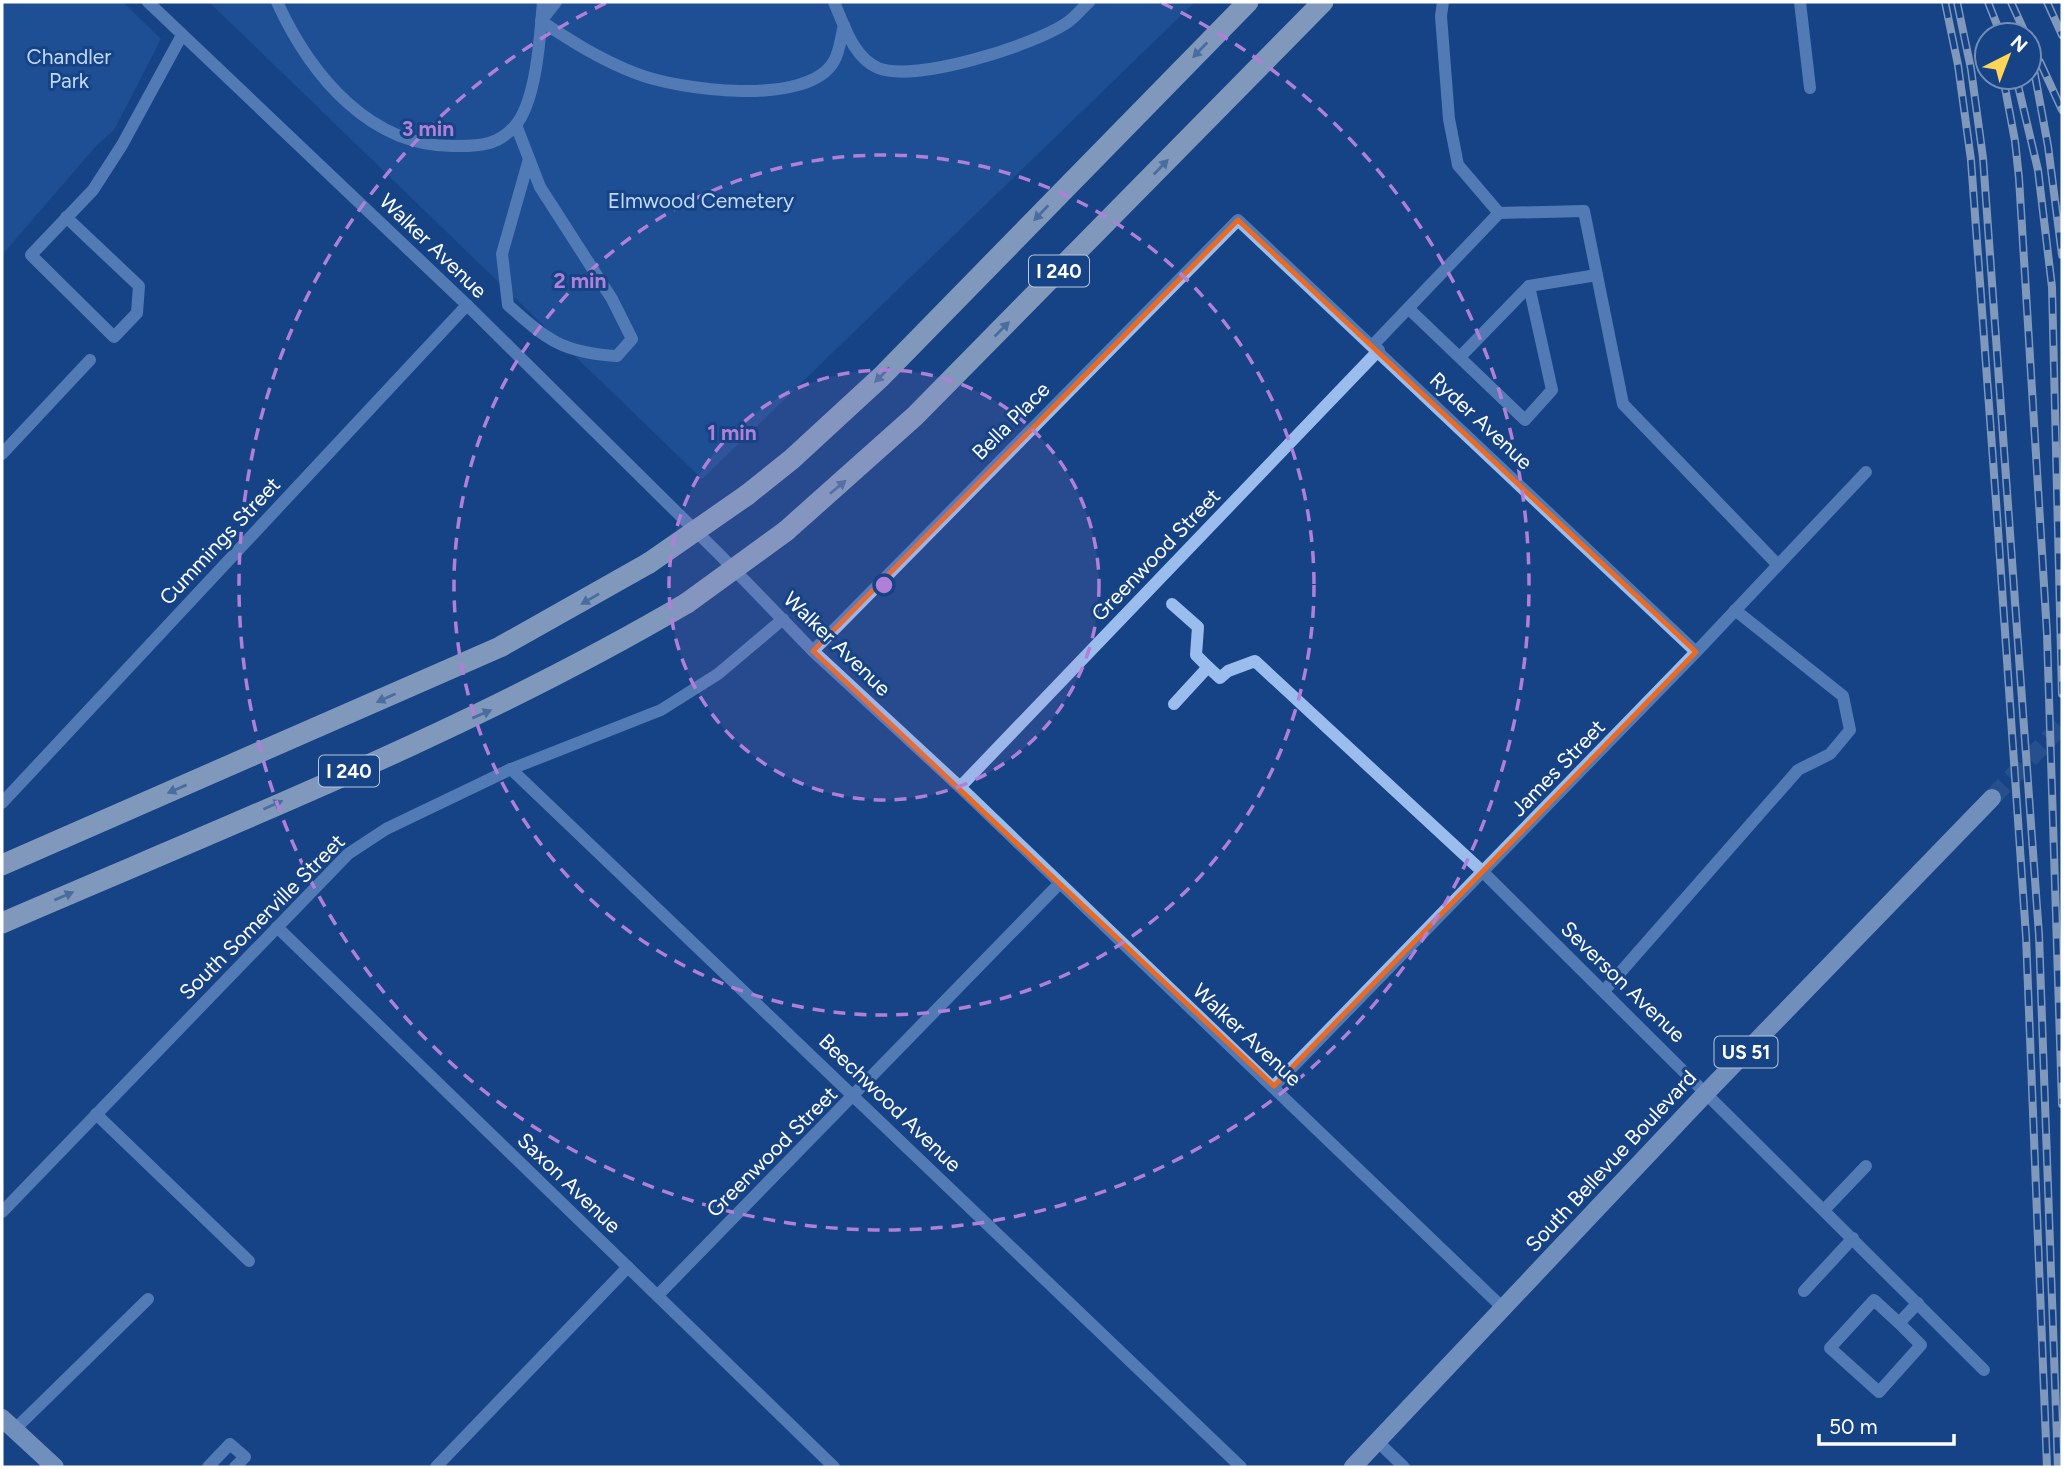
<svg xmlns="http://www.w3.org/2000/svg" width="2064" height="1469" font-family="Figtree,sans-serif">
<rect width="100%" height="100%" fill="#164385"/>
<g fill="#295ca4">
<path d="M2,2H123L161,39L114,130L96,146L2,255Z"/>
<path d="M209,2H1195L702,479Z"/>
</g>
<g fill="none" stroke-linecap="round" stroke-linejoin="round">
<path stroke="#395f97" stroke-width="18" stroke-dasharray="18 9" stroke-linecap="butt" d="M1992,798L2062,725"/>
<g stroke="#9bbded" stroke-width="12">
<path d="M148,2L467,305L719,554L813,651L960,787L1504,1309"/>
<path d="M277,2C310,74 370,149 458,146C481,146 498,145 515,126C537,100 540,35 543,2"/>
<path d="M556,2L541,21C571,41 601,60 635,73C677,90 808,108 834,61C840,51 841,36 844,25"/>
<path d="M834,2C844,25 853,57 878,68C915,83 1031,46 1065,24C1074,19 1081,9 1089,2"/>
<path d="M1443,2L1441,16L1449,119L1458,165L1499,213"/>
<path d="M1800,2L1810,88"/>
<path d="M516,125L540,187L612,299L632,339L617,356C563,353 547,340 508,305L502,254L529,159"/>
<path d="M66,217L139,286L137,313L114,337L31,255L93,190L122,145L182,35"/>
<path d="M1409,309L1525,420L1552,390L1529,286"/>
<path d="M1373,345L1499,213L1584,211L1623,404L1778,565"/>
<path d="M1460,357L1529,286L1597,275"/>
<path d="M2,454L90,360"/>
<path d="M1172,604L1198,627L1196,655L1208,667"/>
<path d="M813,651L1238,220L1696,652"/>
<path d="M1174,704L1208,667L1220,678L1228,671L1255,661L1484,873L1984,1370"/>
<path d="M511,769L1241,1467"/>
<path d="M960,787L1379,350"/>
<path d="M2,803L467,305"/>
<path d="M277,927L834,1467"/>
<path d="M1604,991L1798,770L1830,754L1850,730L1843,696L1735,610"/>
<path d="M1274,1086L1696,652L1866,472"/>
<path d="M96,1114L249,1261"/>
<path d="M1824,1210L1866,1166"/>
<path d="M2,1212L348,854L386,829L511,769L661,710L718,674L783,619"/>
<path d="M1804,1291L1853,1238"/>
<path d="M658,1295L1059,884"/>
<path d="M1899,1323L1921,1345L1879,1392L1830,1348L1874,1300L1899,1323L1918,1303"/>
<path d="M14,1430L148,1299"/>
<path d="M1377,1441L1404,1467"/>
<path d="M208,1467L230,1444L245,1457L235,1467"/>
<path d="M436,1467L628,1267"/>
</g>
<g stroke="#e1ecff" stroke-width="18">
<path d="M2,1418L55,1467"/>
<path d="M1353,1467L1707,1092L1992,798"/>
</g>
<g stroke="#fff" stroke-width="21">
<path d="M747,495L792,459L881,377L1248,2"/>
<path d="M786,531L915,416L1323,2"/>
<path d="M2,865L500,647L649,563"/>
<path d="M2,923C233,823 469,731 687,603"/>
</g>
<g stroke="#fff" stroke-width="8">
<g id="rail">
<path d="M1945,2L1958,65L1971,160L1996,501L2026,936L2047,1467"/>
<path d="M1957,2L1971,69L1983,158L2039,935L2058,1467"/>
<path d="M1988,2L2001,35"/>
<path d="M2011,2L2026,35"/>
<path d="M2047,2L2062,35"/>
<path d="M2029,43L2048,146L2062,255"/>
<path d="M2040,62L2062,110"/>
<path d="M2003,77L2015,141L2019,178L2047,634L2062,1104"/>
<path d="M2016,77L2038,170L2052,287L2062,694"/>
</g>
</g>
<use href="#rail" stroke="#164385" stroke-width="5" stroke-dasharray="16" stroke-linecap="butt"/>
<g stroke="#fff" stroke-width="21">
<path d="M649,563L747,495"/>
<path d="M687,603L786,531"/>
</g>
</g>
<defs><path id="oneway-solid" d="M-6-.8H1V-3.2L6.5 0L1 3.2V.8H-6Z" transform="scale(1.75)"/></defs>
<g fill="#8aa1c2">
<use href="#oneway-solid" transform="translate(1200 50) rotate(134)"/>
<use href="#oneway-solid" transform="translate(1161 167) rotate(-46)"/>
<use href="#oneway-solid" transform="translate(1041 213) rotate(134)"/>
<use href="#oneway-solid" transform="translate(1002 329) rotate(-45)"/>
<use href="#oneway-solid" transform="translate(882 375) rotate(135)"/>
<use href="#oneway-solid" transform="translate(838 487) rotate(-40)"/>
<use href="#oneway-solid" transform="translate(590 599) rotate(150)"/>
<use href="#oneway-solid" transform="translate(386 698) rotate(156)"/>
<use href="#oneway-solid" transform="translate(482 714) rotate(-23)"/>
<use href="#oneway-solid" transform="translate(177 789) rotate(157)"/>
<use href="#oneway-solid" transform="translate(273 805) rotate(-24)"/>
<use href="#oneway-solid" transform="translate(64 896) rotate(-23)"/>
</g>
<path d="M0 0H2064V1469H0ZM1238,220L1696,652L1274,1086L813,651Z" fill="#164385" fill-opacity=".55" fill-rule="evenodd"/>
<path fill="none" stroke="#ea6a24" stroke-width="5" stroke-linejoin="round" d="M1238,220L1696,652L1274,1086L813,651Z"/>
<circle cx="884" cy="585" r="215" fill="#b080d9" fill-opacity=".12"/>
<g fill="none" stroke="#b080d9" stroke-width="3.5" stroke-dasharray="12 9">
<circle cx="884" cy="585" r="215"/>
<circle cx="884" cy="585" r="430"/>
<path d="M1162 3A645 645 0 1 1 606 3"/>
</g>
<g text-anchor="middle" stroke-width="6" stroke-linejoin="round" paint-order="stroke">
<g fill="#164385" stroke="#b9c7da" stroke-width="2">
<rect x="1029" y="255.5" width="60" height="31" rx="5"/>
<rect x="319" y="755.5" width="60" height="31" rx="5"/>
<rect x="1714.5" y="1036.5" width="63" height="31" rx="5"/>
</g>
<g font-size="19" font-weight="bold" fill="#fff">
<text x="1059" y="278">I 240</text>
<text x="349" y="778">I 240</text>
<text x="1746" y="1059">US 51</text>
</g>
<g font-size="21" fill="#c0d9fa" stroke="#164385">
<text x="69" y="64">Chandler<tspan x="69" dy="24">Park</tspan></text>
<text x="701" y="208">Elmwood Cemetery</text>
</g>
<g font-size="21" fill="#fff" stroke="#164385">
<text transform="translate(433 246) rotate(44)" y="7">Walker Avenue</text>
<text transform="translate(1011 421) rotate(-45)" y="7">Bella Place</text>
<text transform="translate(1481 421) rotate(43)" y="7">Ryder Avenue</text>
<text transform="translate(220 541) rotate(-47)" y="7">Cummings Street</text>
<text transform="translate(1156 555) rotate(-46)" y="7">Greenwood Street</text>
<text transform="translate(837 644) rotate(44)" y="7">Walker Avenue</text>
<text transform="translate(1558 768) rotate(-46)" y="7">James Street</text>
<text transform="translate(262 917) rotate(-45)" y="7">South Somerville Street</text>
<text transform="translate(1623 982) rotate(44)" y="7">Severson Avenue</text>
<text transform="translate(1247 1035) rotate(43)" y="7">Walker Avenue</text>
<text transform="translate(890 1103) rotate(44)" y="7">Beechwood Avenue</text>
<text transform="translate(772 1152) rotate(-45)" y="7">Greenwood Street</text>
<text transform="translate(1611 1161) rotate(-47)" y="7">South Bellevue Boulevard</text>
<text transform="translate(569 1183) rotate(44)" y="7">Saxon Avenue</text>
</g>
</g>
<circle cx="884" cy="585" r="10" fill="#b080d9" stroke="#164385" stroke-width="3.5"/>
<g font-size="21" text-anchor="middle" font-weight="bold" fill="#b080d9" stroke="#164385" stroke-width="6" stroke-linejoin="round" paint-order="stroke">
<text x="428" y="136">3 min</text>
<text x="580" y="288">2 min</text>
<text x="732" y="440">1 min</text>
</g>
<rect width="2064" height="1469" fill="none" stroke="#ffffff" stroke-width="7"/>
<g transform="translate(2008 56) rotate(42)"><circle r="33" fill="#164385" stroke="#738eb6" stroke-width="2"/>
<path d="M0-5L12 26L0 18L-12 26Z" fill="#ffd457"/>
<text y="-10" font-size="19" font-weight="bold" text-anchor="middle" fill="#ffffff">N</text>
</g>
<path d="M1819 1434v10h135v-10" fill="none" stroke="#ffffff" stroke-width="3.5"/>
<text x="1829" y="1434" font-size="21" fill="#ffffff" stroke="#164385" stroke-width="5" paint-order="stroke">50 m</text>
</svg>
